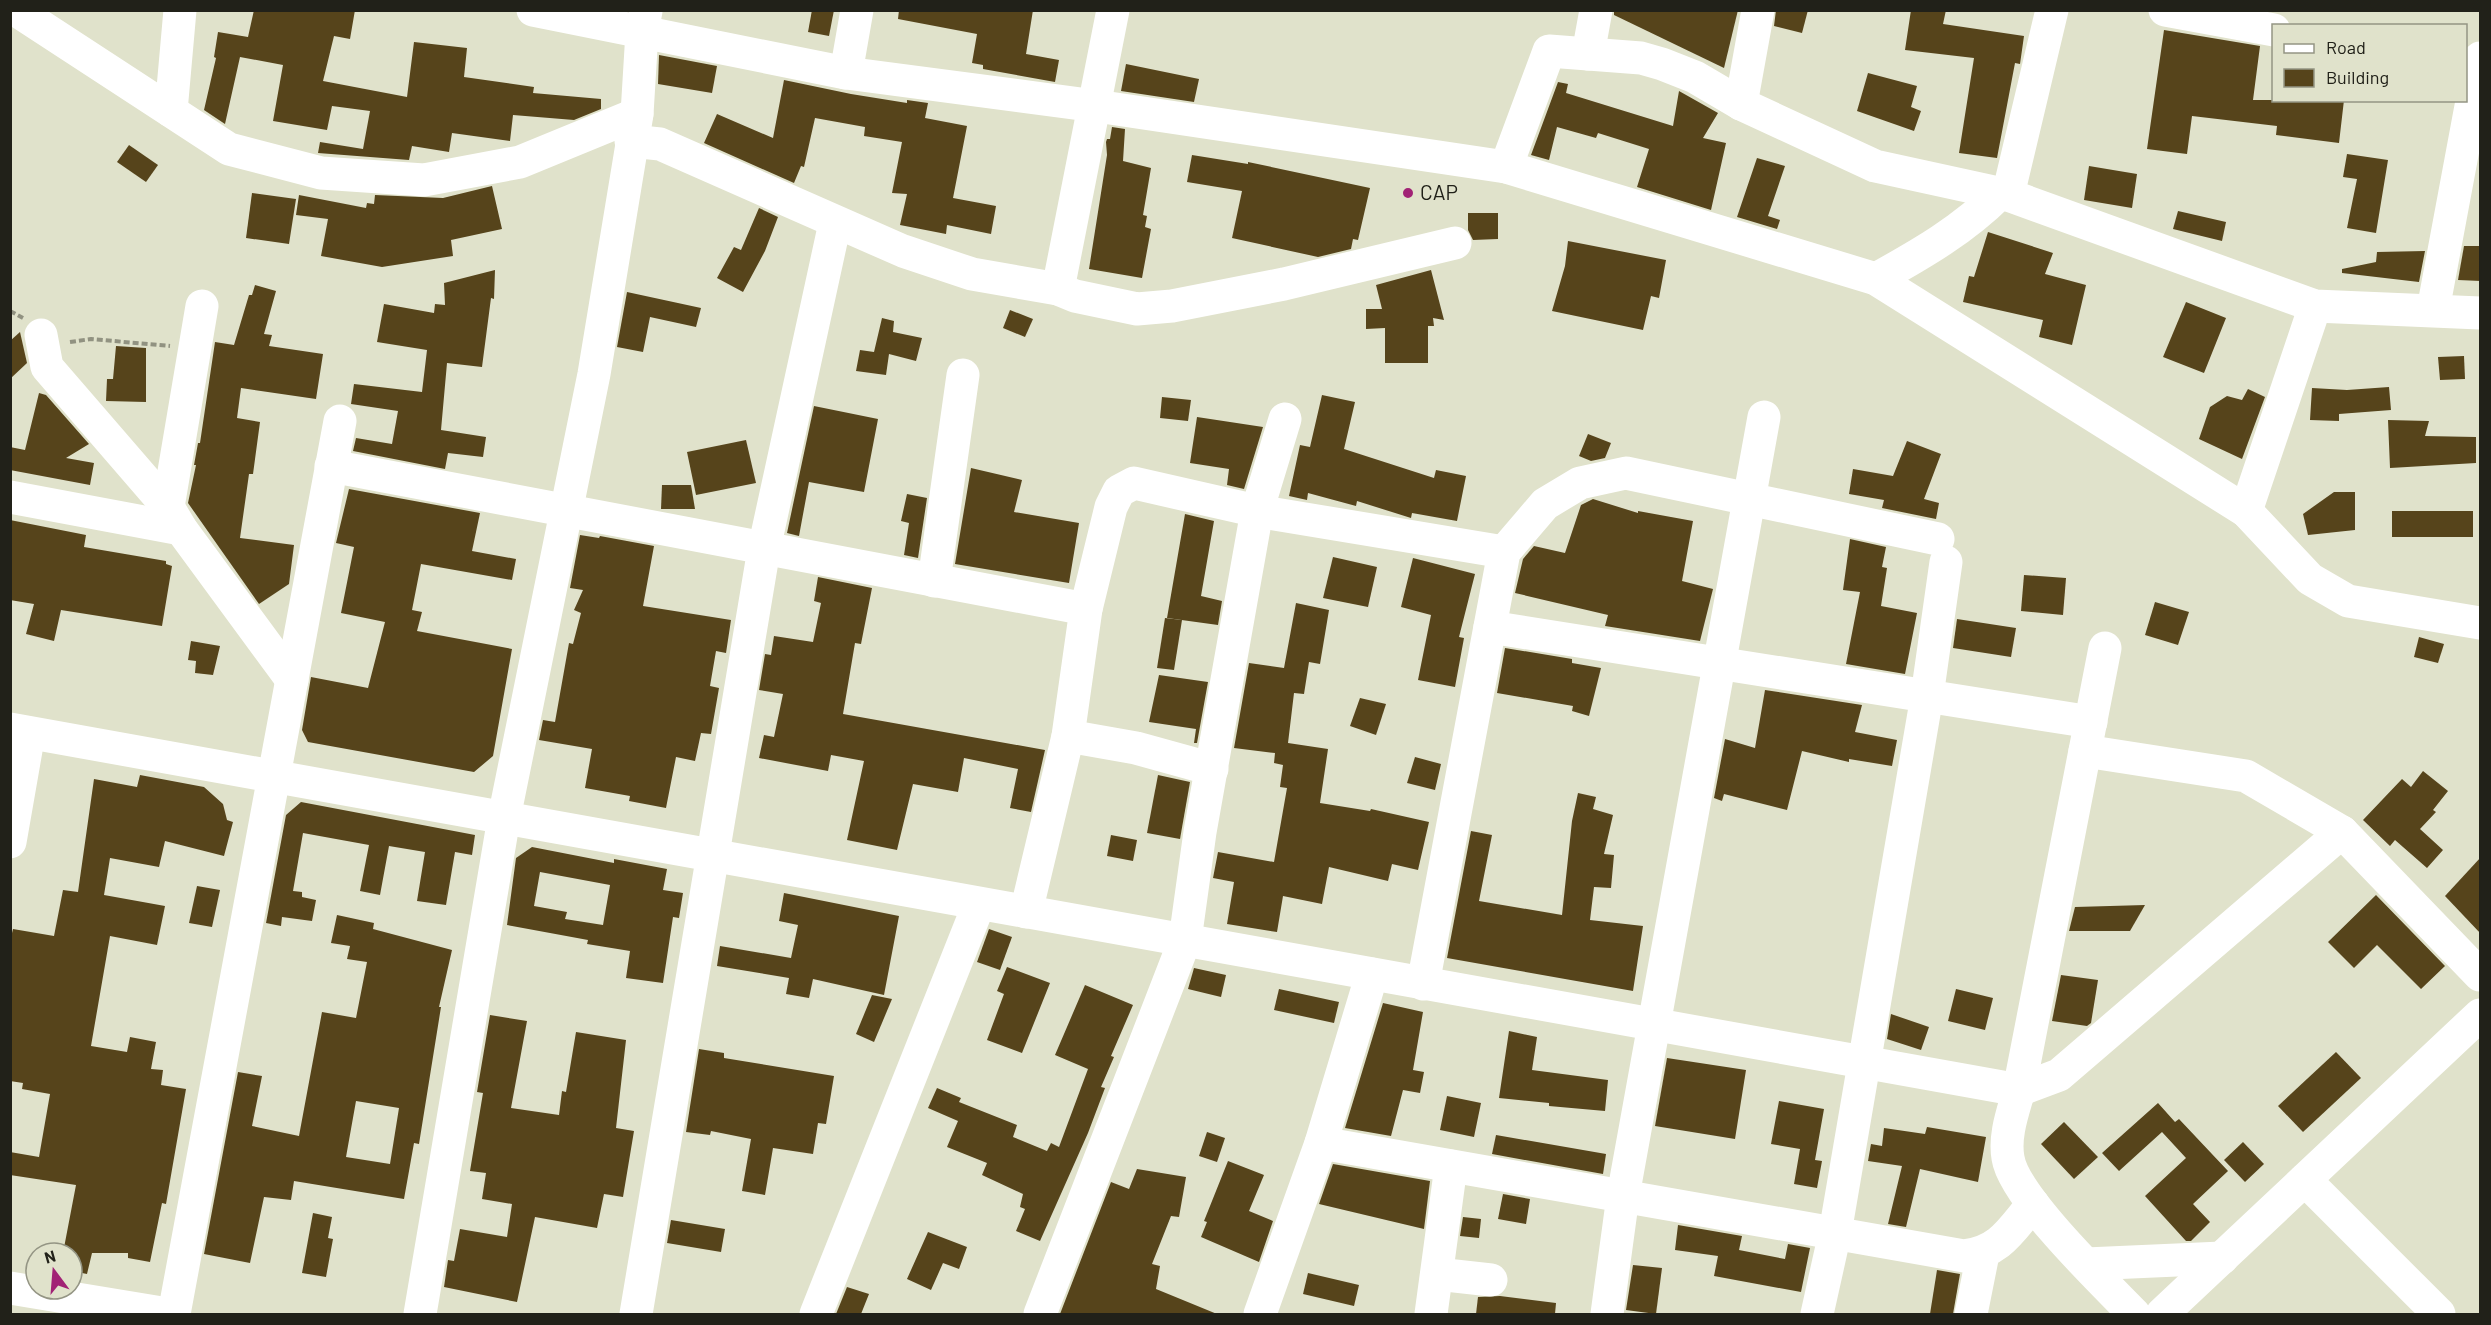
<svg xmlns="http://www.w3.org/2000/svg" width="2491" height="1325" font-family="Barlow,sans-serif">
<rect width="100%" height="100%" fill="#e0e2cb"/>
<g fill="#56441b" fill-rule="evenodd">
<path d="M254,10H355L350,39L334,36L323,81L407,97L414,42L467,48L464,77L534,87L533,93L601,99V109L574,120L513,115L510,141L452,133L449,152L412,146L409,160L318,153L320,142L363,149L370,111L332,106L327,130L273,121L283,65L240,57L225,124L204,110L216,58L214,57L218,32L248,37Z"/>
<path d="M812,10H834L829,36L808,32Z"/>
<path d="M899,10H1033L1026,54L1059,60L1055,82L983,69V65L972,63L977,34L898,19Z"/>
<path d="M1614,10H1738L1724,68L1614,15Z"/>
<path d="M1776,10H1808L1802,33L1774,26Z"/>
<path d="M1911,10H1946L1943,24L2024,36L2020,64L2015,63L1997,158L1959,153L1974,58L1905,50Z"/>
<path d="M2164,30L2260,46L2253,100H2344L2339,143L2276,135L2277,126L2192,116L2187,154L2147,149Z"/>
<path d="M659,55L717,66L712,93L658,84Z"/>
<path d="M1126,64L1199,79L1194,102L1121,91Z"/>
<path d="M1868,73L1917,86L1911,107L1921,111L1914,131L1857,111Z"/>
<path d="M784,80L851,94L907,103V100L928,103L925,118L967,126L953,198L996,206L991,234L947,225L946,234L900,225L907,194L892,193L902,142L864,136L865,127L815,118L804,167L801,166L794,183L704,143L717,114L773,138Z"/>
<path d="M1558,82L1568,84L1566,93L1673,126L1679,91L1718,113L1703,138L1726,143L1711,210L1637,187L1649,149L1598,133L1596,138L1557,127L1549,160L1531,155Z"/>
<path d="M1112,127L1125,129L1123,161L1151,168L1143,215L1147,216L1145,227L1151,229L1142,278L1089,269L1107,155L1106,142L1107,139H1110Z"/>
<path d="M129,145L158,165L146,182L117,162Z"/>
<path d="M2347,154L2388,160L2376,233L2347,228L2357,179L2343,177Z"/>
<path d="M1192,155L1248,164V162L1370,188L1358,240L1353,239L1351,249L1318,257L1232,238L1242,191L1187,182Z"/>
<path d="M1757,158L1785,166L1768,216L1780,220L1777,229L1737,217Z"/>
<path d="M2089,166L2137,174L2132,208L2084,200Z"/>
<path d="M492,186L502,229L451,240L453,256L382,267L321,256L328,219L296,215L299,195L366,208L367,203L374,204L375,195L443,198Z"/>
<path d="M252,193L296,199L289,244L246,238Z"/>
<path d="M759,208L778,217L765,251L743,292L717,278L734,247L741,250Z"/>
<path d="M2178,211L2226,222L2222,241L2173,229Z"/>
<path d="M1468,213H1498V239L1473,240L1468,230Z"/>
<path d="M1988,232L2053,253L2045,274L2086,285L2072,345L2039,337L2043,320L1963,302L1969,276L1974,277Z"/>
<path d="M1568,241L1666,260L1659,298L1651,296L1643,330L1552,311L1565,266Z"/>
<path d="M2464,246H2481V281L2458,280Z"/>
<path d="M2425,251L2419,282L2342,273V269L2376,262L2377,252Z"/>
<path d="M495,270L494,299L491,298L482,367L447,363L441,430L486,437L483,457L448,453L445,469L353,451L356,438L392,444L398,411L351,404L354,384L422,392L427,350L377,342L384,304L434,313L435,304L445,305L444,283Z"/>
<path d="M1431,270L1444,320L1433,318L1434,326H1428V363H1385V328L1366,329V309H1382L1376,285Z"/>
<path d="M255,285L276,291L264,334L272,335L269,346L323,354L316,399L241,388L237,418L260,422L253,474H249L240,538L294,545L289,584L259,604L188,503L196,465H194L198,443H200L215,342L234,345L249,295H252Z"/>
<path d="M627,292L701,308L696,327L650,317L643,352L617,347Z"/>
<path d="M2186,302L2226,318L2204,373L2163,357Z"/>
<path d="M1010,310L1033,319L1025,337L1003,328Z"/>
<path d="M882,318L894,321L893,332L922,338L916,361L889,354L886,375L856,371L860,350L874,352Z"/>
<path d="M20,332L27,363L10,379V341Z"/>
<path d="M116,346L146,348V402L106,401L107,379H113Z"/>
<path d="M2464,356L2465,379L2440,380L2438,357Z"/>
<path d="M2389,387L2391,410L2339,414V421L2310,420L2312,388L2347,390Z"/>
<path d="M2248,389L2265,397L2242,459L2199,439L2210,407L2227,396L2242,400Z"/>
<path d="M39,393L46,395L89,444L66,458L94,463L90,485L10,470V447L25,450Z"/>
<path d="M1322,395L1355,402L1344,449L1434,478L1436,470L1466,476L1457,521L1412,513L1411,518L1357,501L1356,506L1308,493L1307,500L1289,496L1300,445L1310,447Z"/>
<path d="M1162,397L1191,400L1188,421L1160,418Z"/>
<path d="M814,406L878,419L864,492L809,482L799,536L787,533Z"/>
<path d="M1197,417L1263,427L1244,489L1227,485L1229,469L1190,463Z"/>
<path d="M2388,420L2429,421L2425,436L2476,437V463L2390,468Z"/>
<path d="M1588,434L1611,443L1605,458L1591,461L1579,456Z"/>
<path d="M746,440L756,483L696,495L687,452Z"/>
<path d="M1907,441L1941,454L1924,499L1939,503L1936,519L1882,508L1884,500L1849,494L1853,469L1893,476Z"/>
<path d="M971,468L1022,480L1014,512L1079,523L1069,583L955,564Z"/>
<path d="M662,485H691L695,509H661Z"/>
<path d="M349,489L480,513L472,551L516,559L512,580L421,564L412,610L422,612L417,631L512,649L493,756L474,772L308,742L302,730L311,677L368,688L385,622L341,613L354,547L336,543Z"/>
<path d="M2334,492H2355V530L2308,535L2303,514Z"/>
<path d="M907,494L927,498L918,558L904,555L909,523L901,521Z"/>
<path d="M1593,499L1638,513V511L1693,521L1682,581L1713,589L1700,641L1605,626L1608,615L1515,593L1523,559L1534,546L1565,553L1581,505Z"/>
<rect x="2392" y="511" width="81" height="26"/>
<path d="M1185,514L1214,521L1201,596L1222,601L1218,625L1167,618Z"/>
<path d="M10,520L86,535L84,547L166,561V564L172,566L162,626L61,610L54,641L26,634L34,604L10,600Z"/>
<path d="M580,535L599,538L600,536L654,546L643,606L731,620L726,653L716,651L710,686L719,688L711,734L701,733L695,761L676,757L666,808L629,801L630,796L585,788L592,749L539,740L543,720L555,722L569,643L573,644L581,613L574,610L583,590L570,588Z"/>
<path d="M1850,539L1886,547L1882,567L1887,568L1881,606L1917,613L1905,674L1846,664L1860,592L1843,590Z"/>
<path d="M1333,557L1377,567L1368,607L1323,598Z"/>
<path d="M1413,558L1475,574L1459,637L1464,638L1455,687L1418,680L1431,615L1401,607Z"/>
<path d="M2024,575L2066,578L2063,615L2021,611Z"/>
<path d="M818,577L872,588L861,644L855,643L843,714L1045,750L1031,812L1010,808L1018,769L964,758L958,792L913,784L897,850L847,840L864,761L831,755L828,771L759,758L764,735L774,737L783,694L759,690L765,654L771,655L774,636L813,642L821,603L814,601Z"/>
<path d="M2155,602L2189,612L2178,645L2145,635Z"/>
<path d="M1296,603L1329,610L1320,664L1309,662L1304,694L1294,693L1288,743L1328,749L1320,803L1370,811L1371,809L1429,822L1418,870L1392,864L1388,881L1329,867L1322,904L1283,896L1277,932L1227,924L1234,882L1213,878L1218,852L1274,862L1287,788L1280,787L1283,765L1274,763L1275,753L1234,748L1249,663L1284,668Z"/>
<path d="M1165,618L1182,620L1174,670L1157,668Z"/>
<path d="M1957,619L2016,628L2011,657L1953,648Z"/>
<path d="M2419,637L2444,644L2438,663L2414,657Z"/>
<path d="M191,641L220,646L213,675L195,673L196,661L188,660Z"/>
<path d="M1505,648L1572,659V663L1601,668L1589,716L1572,711L1573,706L1497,693Z"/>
<path d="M1159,675L1208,682L1197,743H1194L1196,729L1149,722Z"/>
<path d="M1765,690L1862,705L1855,732L1897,740L1892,766L1849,759V762L1802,751L1787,810L1724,794L1722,801L1714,798L1725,739L1755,748Z"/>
<path d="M1360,698L1386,704L1376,735L1350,726Z"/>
<path d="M1415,757L1441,764L1435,790L1407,783Z"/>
<path d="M2423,771L2448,791L2433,810L2436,812L2420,829L2443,850L2427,868L2395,840L2390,846L2363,820L2402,779L2411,787Z"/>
<path d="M140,775L204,787L223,804L227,820L233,822L224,856L165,841L159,867L110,858L104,895L165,906L157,945L110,936L91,1046L127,1052L130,1037L156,1042L151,1069L163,1070L161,1085L186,1089L166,1204L162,1203L150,1262L128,1258V1253H92L87,1274L72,1271V1253H63L76,1185L10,1175V1152L39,1157L50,1094L22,1089L23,1083L10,1081V941L13,929L54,936L63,890L78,892L94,779L137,787Z"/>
<path d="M1158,775L1190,782L1180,839L1147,833Z"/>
<path d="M1578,793L1596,797L1593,809L1613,815L1604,854L1614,855L1611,888L1594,887L1590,920L1643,926L1633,991L1447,958L1471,831L1492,835L1479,901L1562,915L1572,821Z"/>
<path d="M301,802L475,835L472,855L455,852L446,905L417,901L425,852L389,846L380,895L360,891L369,845L303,833L293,891L302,892V897L316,900L312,921L282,917L281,926L266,923L286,815Z"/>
<path d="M1111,835L1137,840L1133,861L1107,856Z"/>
<path d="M532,847L614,863V859L667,869L663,890L683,893L679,918L673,917L663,983L626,978L630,951L587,944L588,940L507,925L516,858ZM540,872L610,885L603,925L565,919L567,912L534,906Z"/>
<path d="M2481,857V934L2445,896Z"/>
<path d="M197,886L220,890L212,927L189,923Z"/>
<path d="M784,893L899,916L884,995L813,979L809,998L786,994L789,978L717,966L720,946L791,958L798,925L779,921Z"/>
<path d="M2376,895L2445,966L2421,989L2377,945L2354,968L2328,942Z"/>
<path d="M2145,905L2130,931H2069L2075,907Z"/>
<path d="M337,915L374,923L373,929L452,950L439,1007H441L419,1144L414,1143L404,1199L294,1181L291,1200L264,1197L250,1263L204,1254L238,1072L262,1076L252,1126L299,1136L322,1012L356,1018L367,962L347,959L350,946L331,943ZM356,1101L399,1108L390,1164L346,1157Z"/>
<path d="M989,929L1012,937L1000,970L977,962Z"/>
<path d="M1007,967L1050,983L1022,1053L987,1040L1004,994L997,991Z"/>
<path d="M1194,968L1226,975L1221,997L1188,989Z"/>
<path d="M2061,975L2098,980L2091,1023L2087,1026L2052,1021Z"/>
<path d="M1085,985L1133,1005L1111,1056L1114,1057L1101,1087L1105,1088L1088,1133L1040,1241L1016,1231L1025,1209L1020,1207L1023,1194L982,1175L987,1163L947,1147L958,1121L928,1108L937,1088L961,1098L959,1102L1017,1125L1013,1137L1047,1151L1051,1143L1059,1147L1088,1069L1055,1055Z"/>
<path d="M1279,989L1339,1002L1334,1023L1274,1010Z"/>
<path d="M1956,989L1993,998L1985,1030L1948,1021Z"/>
<path d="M872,995L892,999L874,1042L856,1034Z"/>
<path d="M1383,1003L1423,1012L1413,1070L1424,1072L1420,1093L1403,1090L1391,1136L1345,1128Z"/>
<path d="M1891,1014L1929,1027L1921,1050L1887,1039Z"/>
<path d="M490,1015L527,1021L511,1108L559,1115L562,1091L566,1092L576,1032L626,1040L616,1128L634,1131L623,1197L604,1194L597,1228L535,1217L517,1302L444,1287L448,1260L454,1261L460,1229L507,1237L512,1204L482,1199L486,1173L470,1171L483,1093L477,1092Z"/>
<path d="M1509,1031L1537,1037L1532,1070L1608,1080L1605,1111L1549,1106V1103L1499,1098Z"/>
<path d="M699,1049L724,1053V1058L834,1076L826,1124L818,1123L813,1154L773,1148L765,1195L742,1191L751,1139L711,1131L710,1135L686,1132Z"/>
<path d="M2336,1052L2361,1078L2303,1132L2278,1106Z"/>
<path d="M1667,1058L1746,1070L1735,1139L1655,1126Z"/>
<path d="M1447,1096L1481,1103L1474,1137L1440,1130Z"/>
<path d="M1779,1101L1824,1109L1815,1160L1822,1161L1817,1188L1794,1184L1800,1149L1771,1144Z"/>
<path d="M2158,1103L2175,1122L2179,1119L2228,1171L2193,1204L2210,1222L2191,1241H2186L2145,1196L2186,1158L2162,1132L2119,1171L2102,1153Z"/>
<path d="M2064,1122L2098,1157L2074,1179L2041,1144Z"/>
<path d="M1927,1127L1986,1137L1978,1182L1920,1169L1906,1227L1888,1224L1902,1166L1868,1161L1871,1144L1882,1146L1884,1128L1925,1134Z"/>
<path d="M1207,1132L1225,1138L1217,1162L1199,1156Z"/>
<path d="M1496,1135L1606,1154L1603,1174L1492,1154Z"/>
<path d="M2243,1142L2264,1164L2245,1182L2224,1160Z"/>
<path d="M1228,1161L1264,1175L1249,1211L1273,1221L1259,1262L1201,1237L1207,1222L1204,1221Z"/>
<path d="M1333,1164L1430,1181L1424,1229L1319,1204Z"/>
<path d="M1137,1169L1186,1177L1179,1217L1171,1216L1152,1264L1160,1266L1156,1289L1217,1314H1060L1111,1182L1129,1189Z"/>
<path d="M1503,1194L1530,1199L1526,1224L1498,1219Z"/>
<path d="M313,1213L332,1217L328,1238L333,1239L326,1277L302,1273Z"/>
<path d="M1463,1217L1481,1219L1479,1238L1460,1236Z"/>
<path d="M671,1220L725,1229L721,1252L667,1243Z"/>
<path d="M1678,1225L1742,1236L1739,1250L1785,1259L1788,1244L1810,1248L1801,1292L1714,1276L1718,1256L1675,1250Z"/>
<path d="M928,1232L967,1247L959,1269L943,1263L931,1290L907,1279Z"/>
<path d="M1633,1265L1662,1268L1656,1314L1626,1310Z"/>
<path d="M1937,1270L1960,1274L1953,1314H1930Z"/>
<path d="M1308,1273L1359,1285L1354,1306L1303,1294Z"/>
<path d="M847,1287L869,1294L861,1314H836Z"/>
<path d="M1500,1296L1556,1303L1555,1314H1476L1478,1297Z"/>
</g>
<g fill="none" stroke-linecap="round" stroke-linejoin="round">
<g stroke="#919281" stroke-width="4" stroke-dasharray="6 3" stroke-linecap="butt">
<path d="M10,311L23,318"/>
<path d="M70,342L91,339L170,346"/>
</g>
<g stroke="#fff" stroke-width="33">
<path d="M16,10L229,149L321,173L424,180L520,162L637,114"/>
<path d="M533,10L846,73L1096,106L1506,167L1876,279L2246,511L2310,579L2348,601L2480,623"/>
<path d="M2165,10L2274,30"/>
<path d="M1588,54L1596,10"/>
<path d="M846,73L857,10"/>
<path d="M1741,104L1758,10"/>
<path d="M171,111L180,10"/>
<path d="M631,141L660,144L903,251L972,274L1058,289L1075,296L1137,309L1172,306L1284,284L1455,243"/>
<path d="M1506,167L1549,51L1641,58L1662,64L1695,77L1741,104L1875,166L2008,195L2315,306L2480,313"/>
<path d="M2008,195L2052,10"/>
<path d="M1876,279C1921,254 1963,230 2000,193"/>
<path d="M1058,289L1113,10"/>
<path d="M2433,310L2480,58"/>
<path d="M41,335L47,367L168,507L181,529L292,680"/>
<path d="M331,466L1086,609"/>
<path d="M10,497L181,529"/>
<path d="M168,507L202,306"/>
<path d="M2246,511L2315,306"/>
<path d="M934,581L963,375"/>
<path d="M1490,627L2091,722"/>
<path d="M2105,648L2019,1090C2013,1112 2004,1135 2008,1158C2014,1197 2104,1283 2134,1314"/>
<path d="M10,729L2019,1090L2059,1075L2342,832"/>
<path d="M1068,736L1136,748L1212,769"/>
<path d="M2085,751L2246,776L2342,832L2480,975"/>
<path d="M10,842L29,733"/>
<path d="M1026,912L1068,736L1086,609L1111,507L1119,491L1134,483L1257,511L1504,552"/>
<path d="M1423,984L1504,552L1545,504L1580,483L1626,473L1938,539"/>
<path d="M1321,1143L1964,1256C2000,1252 2011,1230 2033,1204"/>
<path d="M2305,1180L2439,1314"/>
<path d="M2086,1264L2222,1258"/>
<path d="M1437,1274L1491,1280"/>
<path d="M10,1288L168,1314"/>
<path d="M174,1314L340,421"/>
<path d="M420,1314L504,818L594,374L637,114L642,32L646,11"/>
<path d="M636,1314L764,549L835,223"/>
<path d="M816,1314L979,904"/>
<path d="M1040,1314L1185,940L1200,832L1257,511L1285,419"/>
<path d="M1260,1314L1321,1143L1372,974"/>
<path d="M1431,1314L1451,1166"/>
<path d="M1607,1314L1623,1196L1764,417"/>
<path d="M1817,1314L1835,1233L1927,696L1946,562"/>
<path d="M1971,1314L1983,1254"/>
<path d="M2162,1314L2480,1015"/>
</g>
</g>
<circle fill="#a12275" stroke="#e0e2cb" stroke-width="2" cx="1408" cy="193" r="6"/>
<g text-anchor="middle" stroke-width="6" stroke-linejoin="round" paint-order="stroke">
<g font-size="21" fill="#212119" stroke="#e0e2cb" text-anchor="start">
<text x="1420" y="200">CAP</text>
</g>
</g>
<rect width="2491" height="1325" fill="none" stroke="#212119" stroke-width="24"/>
<rect x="2272" y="24" width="195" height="78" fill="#e0e2cb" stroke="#949584" stroke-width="1.5"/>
<rect x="2284" y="44" width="30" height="9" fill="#ffffff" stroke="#949584" stroke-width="1.5"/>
<text x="2326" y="54" font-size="18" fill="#212119">Road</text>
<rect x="2284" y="69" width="30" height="18" fill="#56441b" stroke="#949584" stroke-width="1.5"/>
<text x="2326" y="84" font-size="18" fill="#212119">Building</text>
<g transform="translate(54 1271) rotate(344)"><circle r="28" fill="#e0e2cb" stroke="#949584" stroke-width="1.5"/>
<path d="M0-4.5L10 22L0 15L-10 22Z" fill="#a12275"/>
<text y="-9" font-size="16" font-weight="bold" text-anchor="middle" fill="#212119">N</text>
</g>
</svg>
